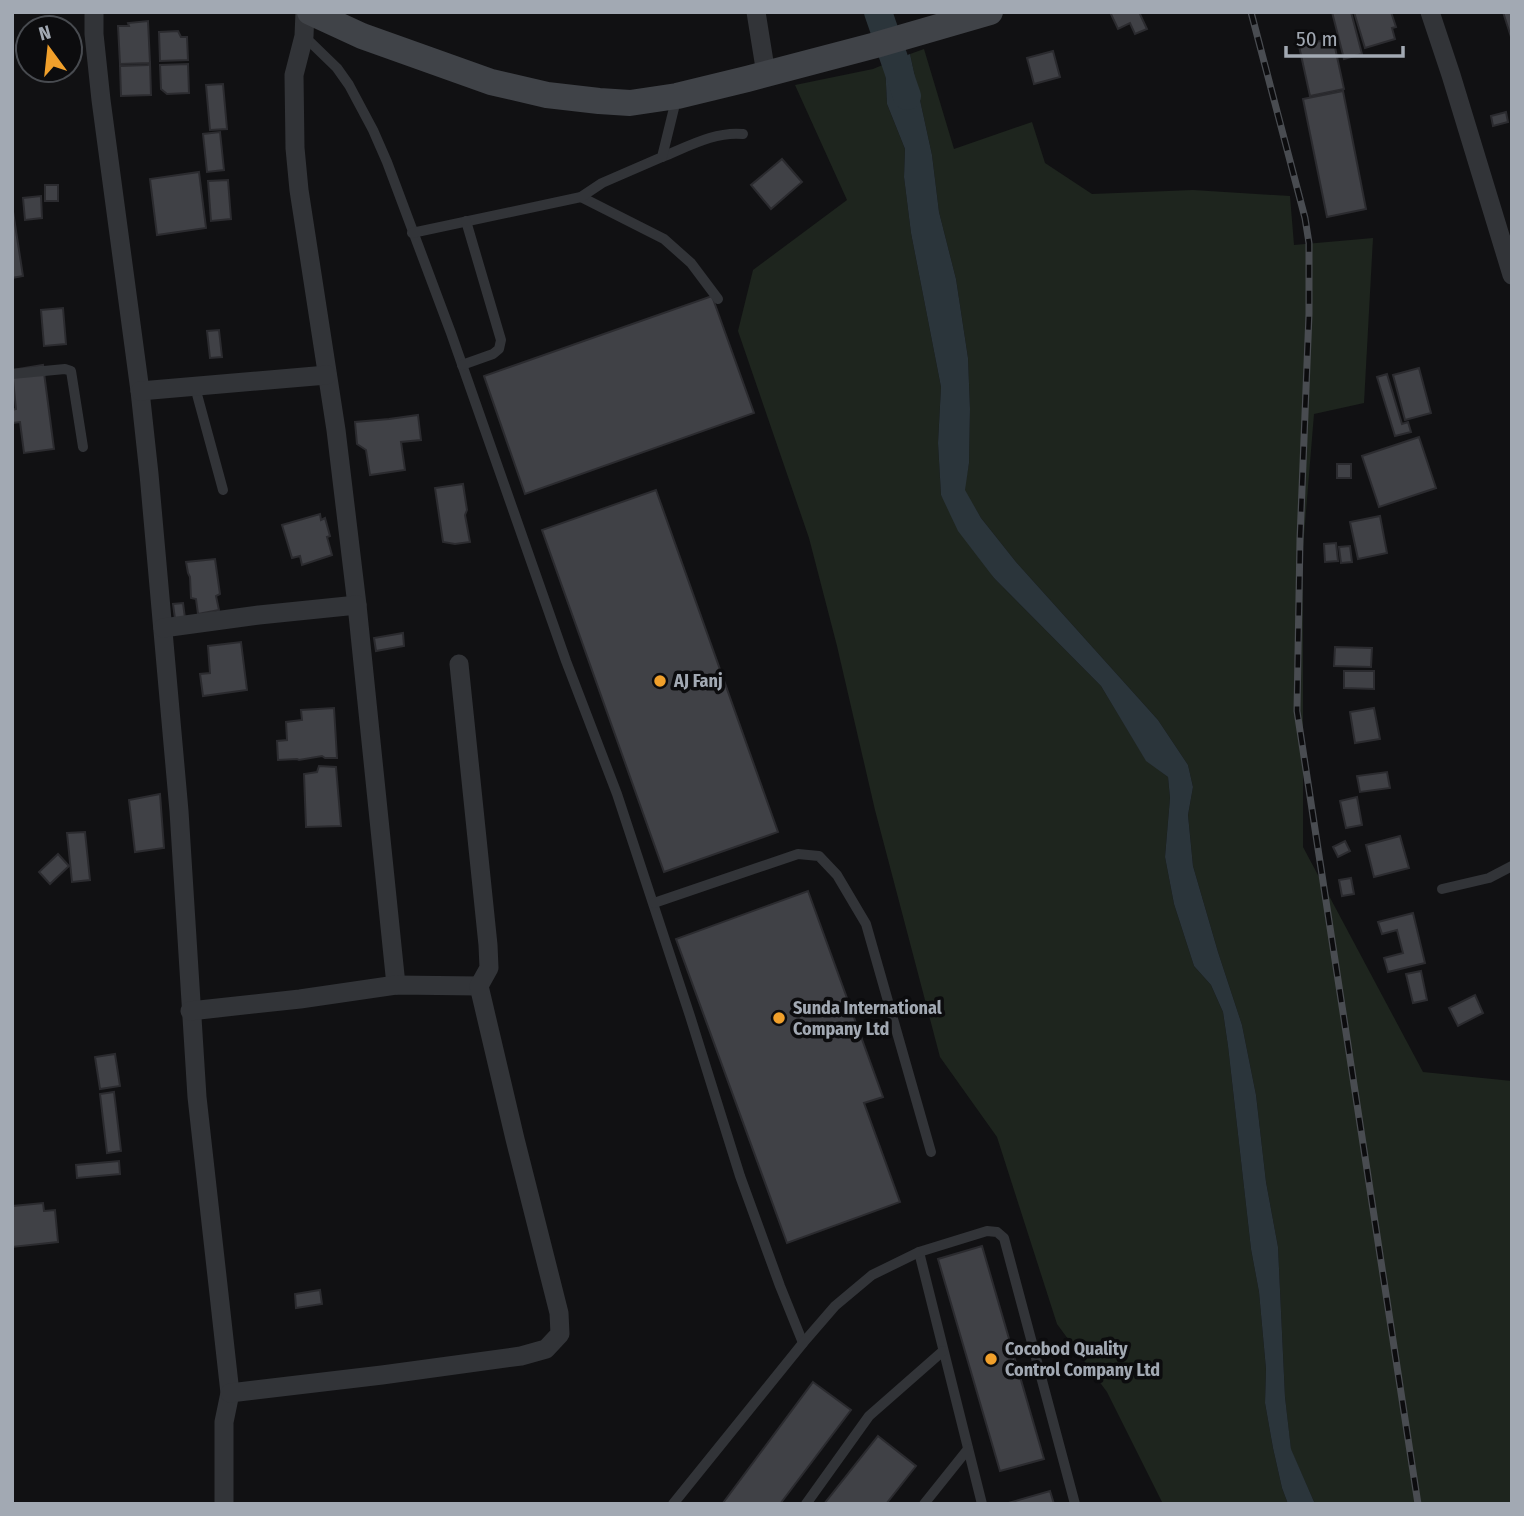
<svg xmlns="http://www.w3.org/2000/svg" width="1524" height="1516" font-family="'Fira Sans Condensed',sans-serif">
<rect width="100%" height="100%" fill="#111113"/>
<g fill="#1e251e">
<path d="M924,49L954,149L1032,122L1045,163L1092,194L1193,190L1290,196L1294,245L1373,238L1364,403L1314,414L1303,548V847L1423,1072L1512,1081V1504H1315L1291,1450L1285,1397L1278,1247L1266,1182L1256,1095L1242,1025L1218,952L1193,866L1188,815L1193,787L1188,765L1158,720L1016,562L981,518L964,490L969,463L970,409L968,358L956,279L939,212L932,155L910,54Z"/>
<path d="M885,64L887,104L905,149L904,177L911,233L941,387L938,443L941,495L994,578L1101,686L1146,760L1168,777L1170,798L1165,857L1174,904L1194,966L1211,985L1223,1012L1228,1046L1251,1249L1259,1292L1266,1369L1265,1403L1273,1448L1282,1488L1288,1504H1163L1107,1392L1057,1324L997,1137L940,1057L875,810L837,646L809,538L738,331L753,270L847,200L795,85L873,69Z"/>
</g>
<path fill="#2b353b" d="M910,54L932,155L939,212L956,279L968,358L970,409L969,463L965,490L981,518L1016,562L1158,720L1188,765L1193,787L1188,815L1193,866L1218,952L1242,1025L1256,1095L1266,1182L1278,1247L1285,1397L1291,1449L1315,1504H1288L1282,1488L1273,1448L1265,1403L1266,1369L1259,1292L1251,1249L1228,1046L1223,1012L1211,985L1194,966L1174,904L1165,857L1170,798L1168,777L1146,761L1101,686L994,578L958,531L941,495L938,443L941,387L911,233L904,177L905,149L887,104L885,64Z"/>
<g fill="none" stroke-linecap="round" stroke-linejoin="round">
<path stroke="#2b353b" stroke-width="28" d="M878,12L907,96"/>
</g>
<g fill="#404146" stroke="#2b2b2f" stroke-width="2">
<path d="M1110,12H1139L1147,29L1135,34L1130,23L1118,29Z"/>
<path d="M1332,12H1351L1362,54L1344,59Z"/>
<path d="M1354,12H1391L1396,27L1392,28L1395,39L1365,48Z"/>
<path d="M1503,12H1512V40Z"/>
<path d="M148,21L150,63L120,64L118,26H129L128,23Z"/>
<path d="M178,31L181,37H187L188,60L160,61L159,32Z"/>
<path d="M1333,38L1344,89L1310,96L1299,46Z"/>
<path d="M1053,51L1060,77L1034,84L1027,58Z"/>
<path d="M150,63L151,95L121,96L120,66L148,65Z"/>
<path d="M188,64L189,93L167,94L161,89L160,65Z"/>
<path d="M223,84L227,129L210,130L206,85Z"/>
<path d="M1343,91L1366,209L1327,217L1303,99Z"/>
<path d="M1506,112L1508,122L1493,126L1491,116Z"/>
<path d="M220,132L224,170L207,172L203,134Z"/>
<path d="M782,159L802,182L771,209L751,185Z"/>
<path d="M199,172L206,228L157,235L150,179Z"/>
<path d="M228,180L231,219L211,221L208,181Z"/>
<rect x="45" y="185" width="13" height="16"/>
<path d="M41,196L42,218L25,220L23,198Z"/>
<path d="M12,205L23,276L12,278Z"/>
<path d="M712,296L754,413L525,494L484,376Z"/>
<path d="M63,308L66,344L44,346L41,310Z"/>
<path d="M219,330L222,357L210,358L207,331Z"/>
<path d="M43,365L54,449L24,453L20,422L12,423V410L16,409L12,370Z"/>
<path d="M1419,368L1431,413L1405,420L1393,375Z"/>
<path d="M1387,374L1402,424L1408,422L1411,432L1395,436L1377,377Z"/>
<path d="M418,415L421,440L401,442L405,470L370,475L366,450L357,444L355,422L389,419Z"/>
<path d="M1419,437L1436,488L1379,507L1362,456Z"/>
<rect x="1337" y="464" width="14" height="14"/>
<path d="M463,484L467,510L465,515L470,542L455,544L443,542L435,488Z"/>
<path d="M656,490L778,832L664,872L542,530Z"/>
<path d="M320,514L321,520L325,518L330,536L327,537L332,555L302,565L300,556L292,558L282,525Z"/>
<path d="M1380,516L1387,553L1358,559L1350,522Z"/>
<path d="M1336,543L1338,561L1325,562L1324,544Z"/>
<path d="M1350,546L1352,562L1341,563L1339,547Z"/>
<path d="M215,559L220,594L216,596L219,610L198,614L196,599L191,598L190,577L188,573L186,562Z"/>
<path d="M183,603L185,618L175,619L173,604Z"/>
<path d="M403,633L404,646L376,651L374,638Z"/>
<path d="M241,642L247,690L203,696L200,674L210,673L208,646Z"/>
<path d="M1335,647L1372,648L1371,667L1334,666Z"/>
<path d="M1344,671H1374V689L1344,688Z"/>
<path d="M334,708L337,758H325L322,756L299,760L297,759L278,760L277,741L287,740L286,722L302,720L301,710Z"/>
<path d="M1374,708L1380,739L1355,743L1350,712Z"/>
<path d="M319,766L336,767L341,826L306,827L304,774L317,772Z"/>
<path d="M1387,772L1390,788L1360,792L1357,776Z"/>
<path d="M160,794L164,848L135,852L129,800Z"/>
<path d="M1357,797L1362,825L1346,828L1340,801Z"/>
<path d="M85,832L90,880L72,882L67,833Z"/>
<path d="M1400,836L1409,868L1374,877L1366,845Z"/>
<path d="M1345,841L1350,851L1338,857L1333,847Z"/>
<path d="M58,854L69,866L50,884L39,872Z"/>
<path d="M1351,878L1354,894L1342,896L1339,880Z"/>
<path d="M808,891L883,1097L864,1103L900,1202L787,1243L676,939Z"/>
<path d="M1413,913L1425,963L1388,972L1384,958L1403,953L1397,930L1382,934L1378,922Z"/>
<path d="M1421,971L1427,1000L1413,1003L1406,974Z"/>
<path d="M1475,995L1483,1013L1458,1026L1449,1008Z"/>
<path d="M115,1054L120,1086L100,1089L95,1057Z"/>
<path d="M114,1092L121,1151L107,1153L100,1094Z"/>
<path d="M119,1161L120,1174L77,1178L76,1165Z"/>
<path d="M43,1203L44,1211L55,1210L58,1242L12,1247L13,1206Z"/>
<path d="M982,1246L1044,1459L1000,1471L938,1259Z"/>
<path d="M320,1290L322,1304L296,1308L295,1294Z"/>
<path d="M813,1382L851,1410L780,1504L723,1503Z"/>
<path d="M878,1436L916,1466L886,1504H824Z"/>
<path d="M1050,1491L1054,1504H1005Z"/>
</g>
<g fill="none" stroke-linecap="round" stroke-linejoin="round">
<g stroke="#323438" stroke-width="10">
<path d="M304,36L337,68L349,85L373,130L387,162L451,333L566,661L617,794L690,1016L740,1176L780,1286L803,1343"/>
<path d="M662,157C687,147 715,131 743,134"/>
<path d="M581,197L664,239L691,263L718,299"/>
<path d="M412,233L581,197L602,183L662,157L676,100"/>
<path d="M462,365L493,354L499,349L501,340L466,221"/>
<path d="M12,374L65,369L71,371L83,447"/>
<path d="M195,387L223,490"/>
<path d="M1442,889L1489,878L1512,866"/>
<path d="M654,903L798,854L819,856L837,875L866,924L931,1152"/>
<path d="M919,1252L982,1504"/>
<path d="M673,1504L803,1343L835,1306L872,1275L919,1252L987,1231L997,1232L1004,1238L1075,1504"/>
<path d="M806,1504L869,1416L943,1351"/>
<path d="M924,1504L968,1449"/>
</g>
<g stroke="#323438" stroke-width="19">
<path d="M94,12V34L101,100L140,391L149,474L179,811L197,1097L230,1393L224,1422V1504"/>
<path d="M305,12L304,36L294,75L295,148L299,190L336,430L357,605"/>
<path d="M756,12L766,74"/>
<path d="M1430,12L1451,75L1512,275"/>
<path d="M140,391L327,375"/>
<path d="M163,628L259,615L357,605L396,985"/>
<path d="M190,1011L300,999L396,985L479,986"/>
<path d="M230,1393L382,1375L521,1356L546,1349L560,1334L559,1313L515,1139L479,986L489,968L488,945L459,664"/>
</g>
<path stroke="#404348" stroke-width="26" d="M310,12L362,36L491,82L547,95L599,101L630,103L677,96L747,79L876,45L990,12"/>
<g stroke="#494c51" stroke-width="7">
<path id="rail" d="M1251,12L1305,218L1309,243V314L1300,539L1297,711L1418,1504"/>
</g>
<use href="#rail" stroke="#0c0c0e" stroke-width="4.5" stroke-dasharray="13" stroke-linecap="butt"/>
</g>
<g fill="#f1a02b" stroke="#0c0c0e" stroke-width="2.5">
<circle cx="660" cy="681" r="7"/>
<circle cx="779" cy="1018" r="7"/>
<circle cx="991" cy="1359" r="7"/>
</g>
<g text-anchor="middle" stroke-width="7" stroke-linejoin="round" paint-order="stroke">
<g font-size="18" font-weight="bold" fill="#a2a9b3" stroke="#0c0c0e" text-anchor="start">
<text x="674" y="687">AJ Fanj</text>
<text x="793" y="1014">Sunda International<tspan x="793" dy="21">Company Ltd</tspan></text>
<text x="1005" y="1355">Cocobod Quality<tspan x="1005" dy="21">Control Company Ltd</tspan></text>
</g>
</g>
<rect width="1524" height="1516" fill="none" stroke="#a2a9b3" stroke-width="28"/>
<g transform="translate(49 49) rotate(345)"><circle r="33" fill="#0c0c0e" stroke="#484b50" stroke-width="2"/>
<path d="M0-5L12 26L0 18L-12 26Z" fill="#f1a02b"/>
<text y="-10" font-size="19" font-weight="bold" text-anchor="middle" fill="#a2a9b3">N</text>
</g>
<path d="M1286 46v10h117v-10" fill="none" stroke="#a2a9b3" stroke-width="3.5"/>
<text x="1296" y="46" font-size="21" fill="#a2a9b3" stroke="#0c0c0e" stroke-width="5" paint-order="stroke">50 m</text>
</svg>
